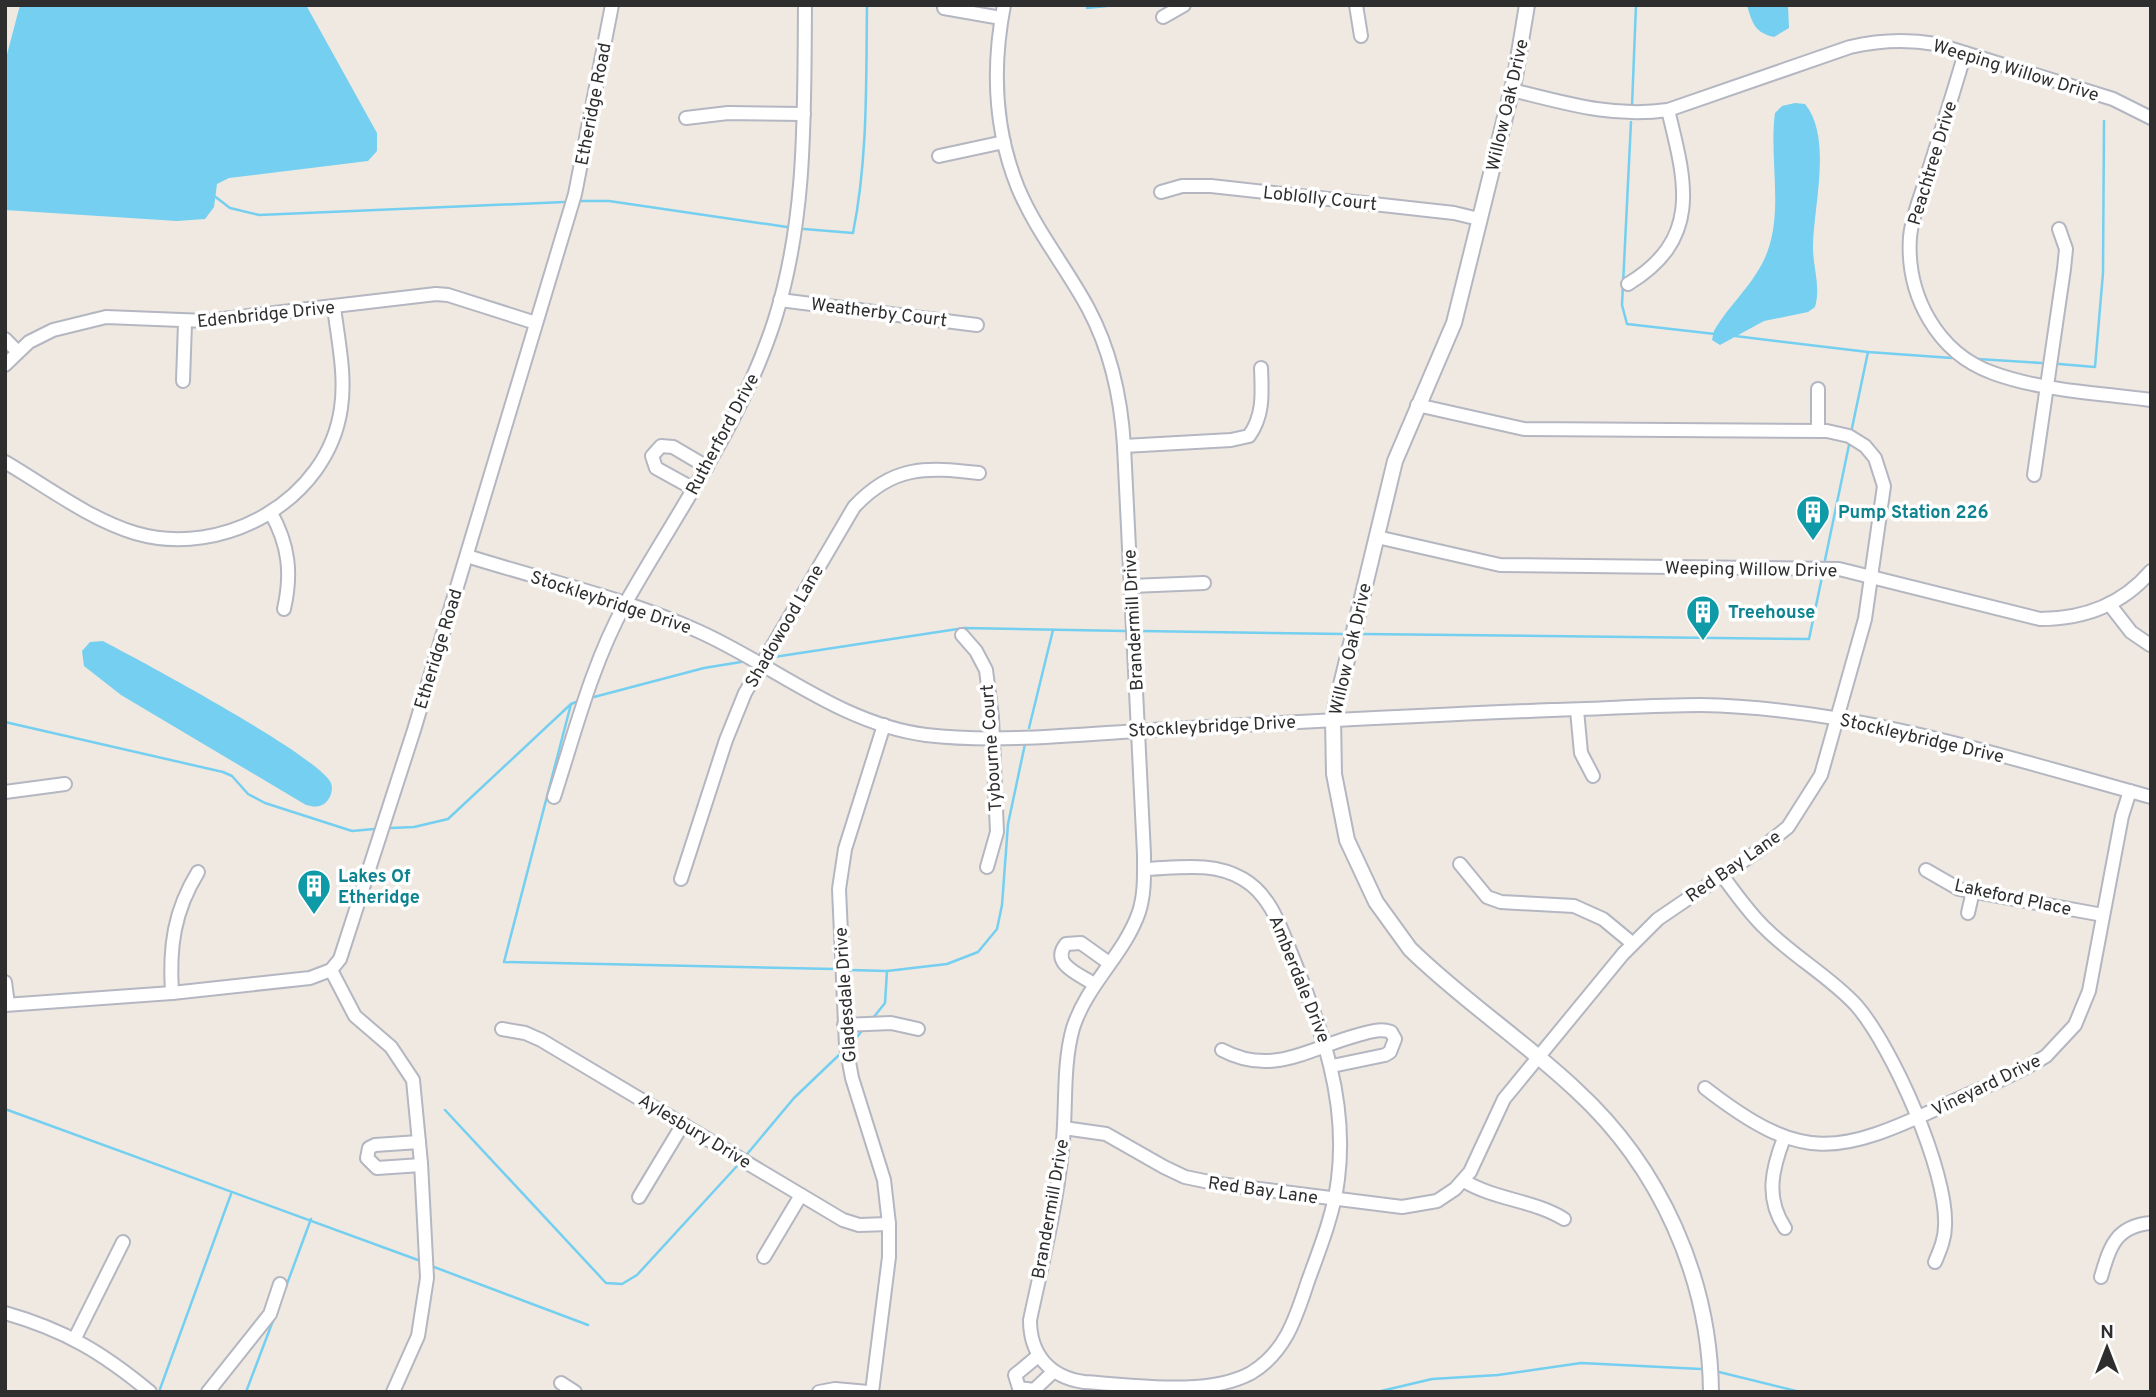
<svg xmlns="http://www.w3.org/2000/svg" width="2156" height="1397" font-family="Overpass,sans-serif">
<rect width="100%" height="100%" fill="#efe9e1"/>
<g fill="#75cff0">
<path d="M20,5H306L377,133V151L368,161L229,178L217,184L214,207L205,219L177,221L5,210V62Z"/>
<path d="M1747,5H1788L1789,28L1774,37C1755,33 1752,23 1747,5Z"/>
<path d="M1795,103L1805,104C1833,138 1813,207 1813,248C1813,268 1821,286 1815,307L1808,312L1764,321L1720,345L1712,340L1714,331C1730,303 1757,282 1768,250C1783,207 1769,157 1775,113L1782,106Z"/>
<path d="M103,641C139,660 319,756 331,783C334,791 329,802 322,805C315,808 312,806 306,805L121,695L84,666L82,651L90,642Z"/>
</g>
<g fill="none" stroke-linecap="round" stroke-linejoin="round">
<g stroke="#75cff0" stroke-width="2.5">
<path d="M1087,8L1116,5"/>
<path d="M1632,106L1636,5"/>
<path d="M1631,122L1622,305L1627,324L1715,334"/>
<path d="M213,195L230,208L259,215L564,202"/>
<path d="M581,201H609L787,227"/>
<path d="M804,229L853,233C868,158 866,82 867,5"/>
<path d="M1735,336L1868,352L1952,358"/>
<path d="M1978,359L2042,363"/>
<path d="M2059,364L2095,367L2103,273L2104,121"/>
<path d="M1852,428L1868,352"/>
<path d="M1825,560L1849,445"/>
<path d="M1141,631L1344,634"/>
<path d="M1362,634L1809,639L1822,577"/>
<path d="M774,657L964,628L1125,631"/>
<path d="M594,697L704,668L747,661"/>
<path d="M571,704L504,962L834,969"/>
<path d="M5,722L223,772L232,776L248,794L265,803L352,831L374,829"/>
<path d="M1029,728L1053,630"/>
<path d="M391,828L414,827L448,819L571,704L576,702"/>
<path d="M850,970L887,971L947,964L978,952L997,929L1002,905L1008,824L1025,744"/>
<path d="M873,1018L885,1003L887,971"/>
<path d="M853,1042L861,1032"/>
<path d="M5,1109L418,1260"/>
<path d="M445,1110L606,1283L622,1284L637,1275L737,1166"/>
<path d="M748,1153L794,1098L839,1055"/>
<path d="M434,1267L588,1325"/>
<path d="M284,1292L311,1219"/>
<path d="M1719,1372L1800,1392"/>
<path d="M160,1389L231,1194"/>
<path d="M246,1392L274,1318"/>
<path d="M1377,1392L1432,1379L1498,1375L1581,1363L1701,1369"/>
</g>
<g stroke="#b4b7c1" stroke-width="16">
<g id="minor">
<path d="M1004,5C992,67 994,129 1018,188C1036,231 1066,267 1088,308C1111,351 1121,397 1124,446L1144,854C1144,874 1145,893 1139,912C1124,955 1087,984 1073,1028C1062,1067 1067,1111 1062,1151C1056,1208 1042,1264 1030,1320C1030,1354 1049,1377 1084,1382C1134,1385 1207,1397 1251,1373C1286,1352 1296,1317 1308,1281C1320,1248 1334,1213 1338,1179C1348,1100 1322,1030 1293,958C1281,929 1271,895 1243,879C1213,861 1177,868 1144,869"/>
<path d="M1356,5L1361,36"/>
<path d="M944,8L1001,18"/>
<path d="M1163,17L1184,5"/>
<path d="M1965,53C1953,94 1940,135 1927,176C1921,196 1912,216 1910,237C1906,295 1937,353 1993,373C2042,391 2100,393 2151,400"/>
<path d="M1512,90C1565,103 1613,118 1668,110L1850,47C1880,40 1906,39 1936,44L2113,99L2151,118"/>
<path d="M686,118L728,113L804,114"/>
<path d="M939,156L1004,142"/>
<path d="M1161,192L1182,186H1211L1454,213L1479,219"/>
<path d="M1628,284C1702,239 1686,183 1668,110"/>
<path d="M780,300L977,325"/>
<path d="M5,339L18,352"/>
<path d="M5,365L29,342L53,330L106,317L206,321L436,294L448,295L536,323"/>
<path d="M183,381L185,323"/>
<path d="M1818,431V389"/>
<path d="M1124,446L1231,440L1249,436C1264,415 1262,393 1261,368"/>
<path d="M5,462C46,486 89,519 135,533C223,559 328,500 341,408C346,375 338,340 334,307"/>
<path d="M2034,475L2064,269L2066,249L2059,229"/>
<path d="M694,489L656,468L652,456L661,446L673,447L707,467"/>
<path d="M271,513C289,545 292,574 284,609"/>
<path d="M1377,537L1500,565L1839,569L2040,619C2084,619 2122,605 2151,571"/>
<path d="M467,556C543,580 625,598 698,631C774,665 841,724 926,735C1003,744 1092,733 1170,729C1297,722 1425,715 1552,710C1601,709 1651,705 1700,705C1855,708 2002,756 2151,797"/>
<path d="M1131,586L1204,583"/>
<path d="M2110,605L2131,632L2150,645"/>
<path d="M962,635L976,651L986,670L992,717L997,832L987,867"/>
<path d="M1577,710L1581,753L1593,776"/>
<path d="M5,792L65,784"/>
<path d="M554,797C575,732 592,664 625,604C678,510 742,423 775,319C807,217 804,112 805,5"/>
<path d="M1460,864L1487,897L1501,902L1574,906L1603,919L1632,943"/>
<path d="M1926,870L1959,889L2103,915"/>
<path d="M1722,875C1736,894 1749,913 1766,929C1794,957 1829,976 1856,1005C1892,1046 1948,1172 1945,1226C1945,1239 1940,1250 1935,1262"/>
<path d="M681,879L726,740L745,693L854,507C893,465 926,467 979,473"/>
<path d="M1968,913L1973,891"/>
<path d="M331,970L355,1016L391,1047L413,1080L421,1163L427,1278L418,1336L393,1392"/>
<path d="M5,982L8,1004"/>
<path d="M1094,984C1079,974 1050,964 1066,944L1081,943L1109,963"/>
<path d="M172,993C169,947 174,911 198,872"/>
<path d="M5,1005L172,993L310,978L331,970L340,959L414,730L575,194L612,5"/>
<path d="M844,1025L891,1023L918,1029"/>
<path d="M502,1029L525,1033L541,1040L843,1220L859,1225L889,1224"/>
<path d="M1222,1050C1273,1077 1309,1048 1358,1035C1369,1032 1380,1028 1391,1032L1395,1039L1390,1052L1385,1055L1332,1066"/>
<path d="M1705,1088C1803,1164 1837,1155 1945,1105C1978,1089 2015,1076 2046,1056L2075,1025L2089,991L2122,816L2130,791"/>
<path d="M1064,1128L1106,1134L1164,1167L1185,1177L1219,1184L1402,1207L1437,1201L1455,1189L1470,1172L1504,1099L1623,954L1658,919L1758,851L1788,827L1821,775L1865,619L1884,486L1875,458L1865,446L1849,436L1827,431L1524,429L1417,405"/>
<path d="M1784,1138C1772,1169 1765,1198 1785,1228"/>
<path d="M419,1142L375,1145L369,1148L367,1158L377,1168L421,1165"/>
<path d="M1464,1181C1496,1200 1533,1200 1564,1219"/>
<path d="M639,1197L683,1124"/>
<path d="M764,1257L801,1195"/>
<path d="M2101,1277C2110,1246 2116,1226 2151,1223"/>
<path d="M5,1313C65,1330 103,1353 150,1392"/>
<path d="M75,1338L123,1242"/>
<path d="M1038,1356L1015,1375L1019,1388L1034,1390L1053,1372"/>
<path d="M561,1383L575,1392"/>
<path d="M208,1392L270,1314L280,1284"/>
<path d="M819,1392L835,1389L868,1392"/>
<path d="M872,1392L889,1257V1224L884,1180L852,1078L846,1046L839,889L845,849L884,725"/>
</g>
</g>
<g stroke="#b4b7c1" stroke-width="18">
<path id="tertiary" d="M1527,5L1515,77L1454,323L1395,461L1333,718L1334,774L1347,840L1376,902L1410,949C1462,1000 1523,1040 1576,1090C1660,1167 1710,1278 1711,1392"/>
</g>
<use href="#minor" stroke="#fff" stroke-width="12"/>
<use href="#tertiary" stroke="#fff" stroke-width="14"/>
</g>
<defs>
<g id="building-pin" transform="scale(1.75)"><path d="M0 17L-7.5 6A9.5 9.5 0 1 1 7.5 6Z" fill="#0f9aa8" stroke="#fff"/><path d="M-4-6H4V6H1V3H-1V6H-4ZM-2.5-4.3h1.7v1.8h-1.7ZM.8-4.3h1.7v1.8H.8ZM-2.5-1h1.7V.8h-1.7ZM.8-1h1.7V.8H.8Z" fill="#fff"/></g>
</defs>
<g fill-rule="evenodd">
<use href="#building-pin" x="1813" y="512"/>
<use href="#building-pin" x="1703" y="612"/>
<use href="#building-pin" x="314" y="886"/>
</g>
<g text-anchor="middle" stroke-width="7" stroke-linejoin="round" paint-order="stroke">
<g font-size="18" fill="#2e2e2e" stroke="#fff">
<text transform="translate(2016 70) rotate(17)" y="6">Weeping Willow Drive</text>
<text transform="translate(593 104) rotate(-79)" y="6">Etheridge Road</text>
<text transform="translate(1507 105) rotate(-77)" y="6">Willow Oak Drive</text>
<text transform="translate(1932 163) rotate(-73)" y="6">Peachtree Drive</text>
<text transform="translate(1320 198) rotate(6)" y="6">Loblolly Court</text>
<text transform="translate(879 312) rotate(7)" y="6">Weatherby Court</text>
<text transform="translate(266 314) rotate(-6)" y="6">Edenbridge Drive</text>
<text transform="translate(722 434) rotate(-62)" y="6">Rutherford Drive</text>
<text transform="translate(1751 569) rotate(1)" y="6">Weeping Willow Drive</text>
<text transform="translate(611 602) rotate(18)" y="6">Stockleybridge Drive</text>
<text transform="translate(1133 620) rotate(-93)" y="6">Brandermill Drive</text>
<text transform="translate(784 626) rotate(-60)" y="6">Shadowood Lane</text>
<text transform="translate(438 649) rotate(-73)" y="6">Etheridge Road</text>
<text transform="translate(1350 649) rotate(-77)" y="6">Willow Oak Drive</text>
<text transform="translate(1212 726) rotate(-3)" y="6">Stockleybridge Drive</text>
<text transform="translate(1922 738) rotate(13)" y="6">Stockleybridge Drive</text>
<text transform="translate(991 748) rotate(-94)" y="6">Tybourne Court</text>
<text transform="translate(1733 866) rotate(-35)" y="6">Red Bay Lane</text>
<text transform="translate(2013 897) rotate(12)" y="6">Lakeford Place</text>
<text transform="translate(1300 979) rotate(68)" y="6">Amberdale Drive</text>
<text transform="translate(845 995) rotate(-94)" y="6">Gladesdale Drive</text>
<text transform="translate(1986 1085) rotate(-26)" y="6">Vineyard Drive</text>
<text transform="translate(695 1131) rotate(31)" y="6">Aylesbury Drive</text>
<text transform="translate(1263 1190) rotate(8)" y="6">Red Bay Lane</text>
<text transform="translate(1050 1209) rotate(-80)" y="6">Brandermill Drive</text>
</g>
<g font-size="18" font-weight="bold" fill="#0d838f" stroke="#fff" text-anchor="start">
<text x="1838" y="518">Pump Station 226</text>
<text x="1728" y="618">Treehouse</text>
<text x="338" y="882">Lakes Of<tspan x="338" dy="21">Etheridge</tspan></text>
</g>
</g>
<rect width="2156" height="1397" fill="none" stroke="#2e2e2e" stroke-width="14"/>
<g transform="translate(2107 1348)" stroke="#ffffff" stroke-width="5" paint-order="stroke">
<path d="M0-5L12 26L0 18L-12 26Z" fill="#2e2e2e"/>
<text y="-10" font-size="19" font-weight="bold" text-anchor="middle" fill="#2e2e2e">N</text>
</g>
</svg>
